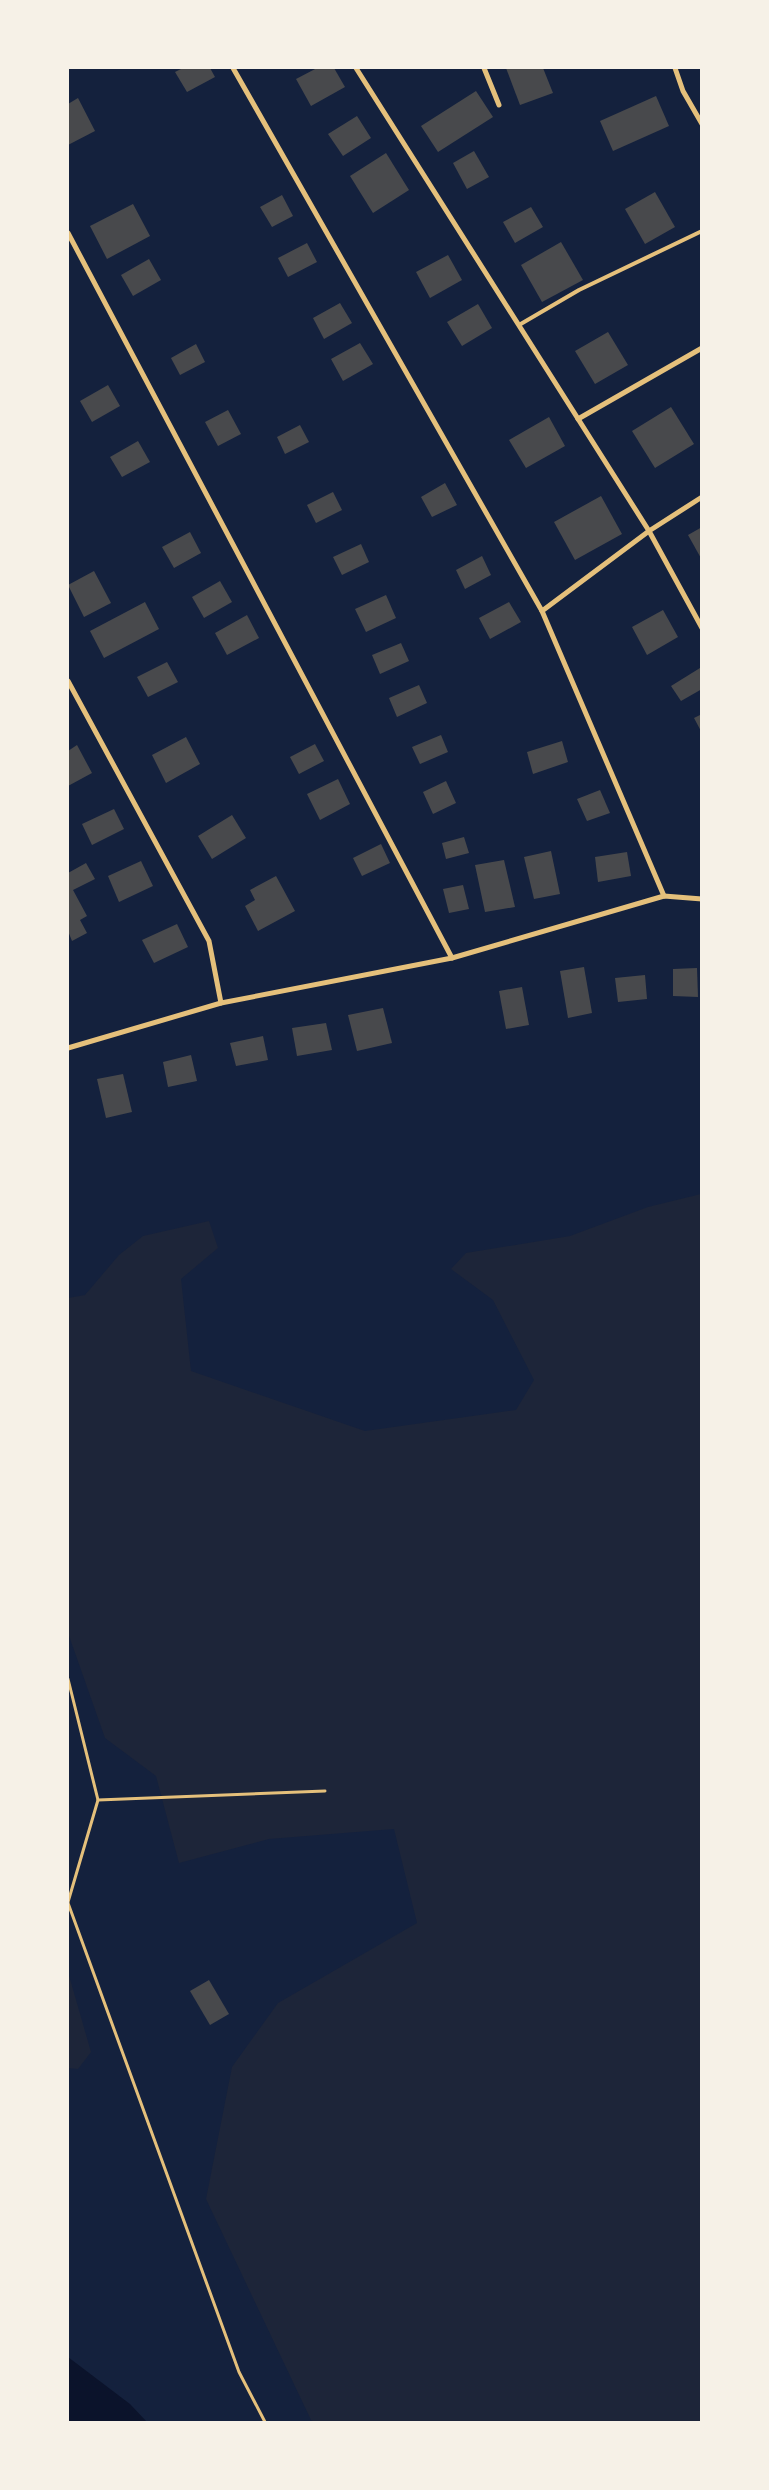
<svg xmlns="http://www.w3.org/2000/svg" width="769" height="2490" font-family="Raleway,sans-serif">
<rect width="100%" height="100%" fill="#14213d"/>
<g fill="#1d2539">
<path d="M701,1194V2422H314L311,2420L206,2199L232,2067L278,2003L417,1923L394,1829L269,1839L179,1863L156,1776L105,1738L68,1633V1298L85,1295L119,1255L143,1236L209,1221L218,1248L181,1279L191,1371L365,1431L516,1410L534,1380L493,1300L451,1269L466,1253L570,1236L648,1207Z"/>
<path d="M68,1972L91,2052L78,2069L68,2068Z"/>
</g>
<path fill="#0b132b" d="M68,2357L130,2404L147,2422H68Z"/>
<g fill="#48494c">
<path d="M183,68H210L215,77L187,92L175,72Z"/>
<path d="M317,68H334L345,87L311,106L296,79Z"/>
<path d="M506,68H543L553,93L520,105Z"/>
<path d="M476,91L493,117L438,152L421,126Z"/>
<path d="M656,96L669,126L613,151L600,121Z"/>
<path d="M78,98L95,131L68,145V104Z"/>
<path d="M357,116L371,138L343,156L328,134Z"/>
<path d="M474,151L489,177L467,189L453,163Z"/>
<path d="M386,153L409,190L373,213L350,176Z"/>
<path d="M655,192L675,227L645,244L625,209Z"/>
<path d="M282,195L293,216L272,227L260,207Z"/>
<path d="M133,204L150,236L107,259L90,226Z"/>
<path d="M531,207L543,227L515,243L503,222Z"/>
<path d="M561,242L583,280L542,302L521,265Z"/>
<path d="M307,243L317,262L288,277L278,258Z"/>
<path d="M448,255L462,280L430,298L416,272Z"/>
<path d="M149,259L161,280L133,296L121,275Z"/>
<path d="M340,303L352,323L324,339L313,318Z"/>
<path d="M478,304L492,328L462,346L447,322Z"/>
<path d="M608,332L628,365L595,384L575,351Z"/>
<path d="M360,343L373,364L343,381L331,359Z"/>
<path d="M196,344L205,362L180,375L171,358Z"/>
<path d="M108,385L120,406L92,422L80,401Z"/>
<path d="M671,407L694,444L655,468L632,431Z"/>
<path d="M228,410L241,434L218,446L205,422Z"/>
<path d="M549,417L565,446L526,468L509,440Z"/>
<path d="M300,425L309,442L285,454L277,437Z"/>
<path d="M138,441L150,462L122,477L110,457Z"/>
<path d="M445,483L457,505L432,517L421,497Z"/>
<path d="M333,492L342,510L316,523L307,505Z"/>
<path d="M601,496L622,534L575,560L554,522Z"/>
<path d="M702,527V560L688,535Z"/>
<path d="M190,532L201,553L174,568L162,547Z"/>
<path d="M361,544L369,562L342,575L333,557Z"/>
<path d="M482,556L491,575L465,589L456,570Z"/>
<path d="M94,571L111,603L84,617L68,585Z"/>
<path d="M220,581L232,602L204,618L192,597Z"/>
<path d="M386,595L396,618L366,632L355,609Z"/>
<path d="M145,602L159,629L104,658L90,631Z"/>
<path d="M509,602L521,622L490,639L479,618Z"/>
<path d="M663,610L678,637L647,655L632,627Z"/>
<path d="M247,615L259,638L227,655L215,633Z"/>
<path d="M401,643L409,661L380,674L372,655Z"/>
<path d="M167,662L178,682L148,697L137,677Z"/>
<path d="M700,668L702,689L681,701L671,686Z"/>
<path d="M419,685L427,703L397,717L389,698Z"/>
<path d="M702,714V733L694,718Z"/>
<path d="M441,735L448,752L420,764L412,747Z"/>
<path d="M186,737L200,764L166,783L152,755Z"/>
<path d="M562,741L568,762L533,774L527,752Z"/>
<path d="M315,744L324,761L299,774L290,757Z"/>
<path d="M77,745L92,773L68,786V751Z"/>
<path d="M338,779L350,804L320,820L307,794Z"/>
<path d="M446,781L456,803L433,814L423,792Z"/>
<path d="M600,790L610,813L587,821L577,799Z"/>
<path d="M114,809L124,829L92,845L82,824Z"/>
<path d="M232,815L246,838L212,859L198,836Z"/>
<path d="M464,837L469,853L446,859L442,843Z"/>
<path d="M381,844L390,863L362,876L353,858Z"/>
<path d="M551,851L560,894L534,899L524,857Z"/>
<path d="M627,852L631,876L598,882L595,857Z"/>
<path d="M504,860L515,907L485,912L475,865Z"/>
<path d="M141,861L153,886L119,902L108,876Z"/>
<path d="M86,863L95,879L73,890L87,916L80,920L87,933L72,941L68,931V873Z"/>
<path d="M276,876L295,911L258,931L245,906L255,900L250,890Z"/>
<path d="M463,885L469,909L449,913L443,889Z"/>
<path d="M177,924L188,947L154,963L142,940Z"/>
<path d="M584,967L592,1013L568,1018L560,971Z"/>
<path d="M697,968L698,997L673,996V969Z"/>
<path d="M645,975L647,999L618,1002L615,978Z"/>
<path d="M522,987L529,1025L506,1029L499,991Z"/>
<path d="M383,1008L392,1043L357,1051L348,1015Z"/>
<path d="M326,1023L332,1050L297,1056L292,1028Z"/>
<path d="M263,1036L268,1060L236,1066L230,1043Z"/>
<path d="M191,1055L197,1081L168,1087L163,1062Z"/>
<path d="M123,1074L132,1112L106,1118L97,1079Z"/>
<path d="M209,1980L229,2014L210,2025L190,1991Z"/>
</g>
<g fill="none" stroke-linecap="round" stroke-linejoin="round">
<g stroke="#e5c07b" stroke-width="3">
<path d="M68,1679L98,1800L325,1791"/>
<path d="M68,1902L98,1800"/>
<path d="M68,1903L239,2372L265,2422"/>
</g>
<path stroke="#e5c07b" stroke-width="4" d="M519,325L579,290L702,231"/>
<g stroke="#e5c07b" stroke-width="5">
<path d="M233,68L542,611L664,896"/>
<path d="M356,68L649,531L702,628"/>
<path d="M484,68L499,105"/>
<path d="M675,68L683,91L702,124"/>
<path d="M68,233L452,958"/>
<path d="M578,419L702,348"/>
<path d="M542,611L649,531L702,497"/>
<path d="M68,681L209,941L221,1003"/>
<path d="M68,1048L221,1003L452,958L664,896L702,899"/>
</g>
</g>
<rect width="769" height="2490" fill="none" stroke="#f6f1e7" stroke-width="138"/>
</svg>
